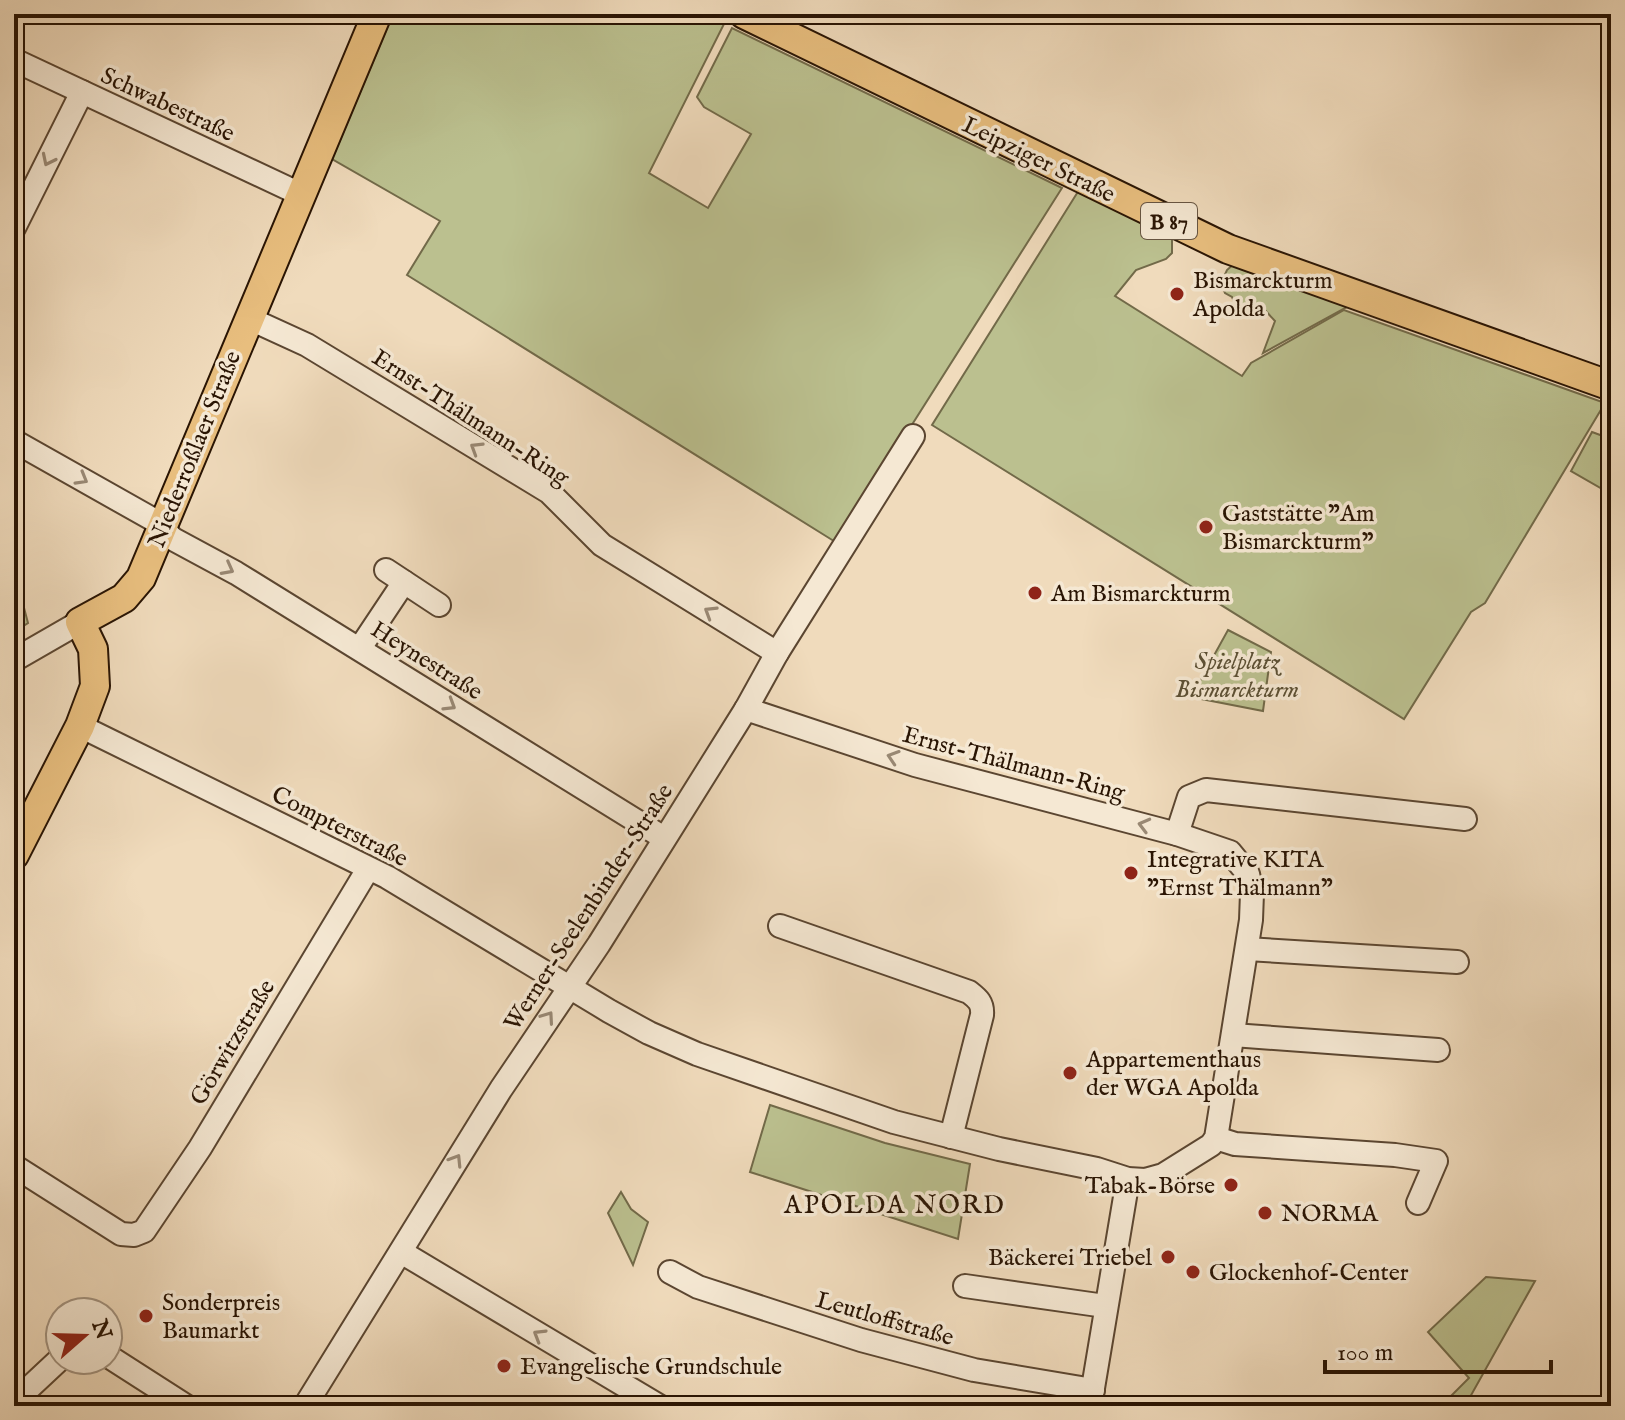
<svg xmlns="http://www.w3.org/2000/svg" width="1625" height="1420" font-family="'IM FELL English',serif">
<rect width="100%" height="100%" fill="#f0dbbc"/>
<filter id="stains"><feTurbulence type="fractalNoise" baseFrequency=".0025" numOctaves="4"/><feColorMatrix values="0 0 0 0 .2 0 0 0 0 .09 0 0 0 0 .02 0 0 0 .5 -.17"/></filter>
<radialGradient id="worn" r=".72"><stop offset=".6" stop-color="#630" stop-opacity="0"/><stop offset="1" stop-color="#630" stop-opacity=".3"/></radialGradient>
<g fill="#bbc08f" stroke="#726a49" stroke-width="2">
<path d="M393,14H704L724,24L649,173L708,208L751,134L704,107L697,97L732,28L1062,188L837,543L407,275L440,221L332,159Z"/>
<path d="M1079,190L1172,239V253L1166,259L1136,270L1115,296L1242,376L1251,363L1344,310L1605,403L1485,603L1471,612L1404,719L932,425Z"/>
<path d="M1236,262L1349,306L1263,353L1275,321L1262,307L1245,305L1237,308L1232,297L1225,293L1221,283L1227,270Z"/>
<path d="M1592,432L1611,439V494L1571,471Z"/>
<path d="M14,579L17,581L28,623L14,632Z"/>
<path d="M1228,630L1271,652L1263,711L1191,697Z"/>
<path d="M770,1105L885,1143L970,1164L958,1239L750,1172Z"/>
<path d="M621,1192L631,1209L648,1222L633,1265L608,1213Z"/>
<path d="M1486,1277L1535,1281L1465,1406H1441L1469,1378L1428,1332Z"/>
</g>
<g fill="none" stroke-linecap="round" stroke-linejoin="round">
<g stroke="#5b4631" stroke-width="26">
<g id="minor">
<path d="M14,60L300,194"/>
<path d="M14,228L82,92"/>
<path d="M248,318L307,345L549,492L602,545L777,653"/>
<path d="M14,441L154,520L173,539L236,573L664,838"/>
<path d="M386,570L439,605"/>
<path d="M360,648L404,582"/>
<path d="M14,660L80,622"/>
<path d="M80,726L387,877L609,1011L649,1033L697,1054L894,1122L999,1149L1097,1169L1128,1179L1145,1180L1163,1175L1211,1145L1216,1138L1251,920L1252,893L1248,874L1230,852L1177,834L915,765L746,709"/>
<path d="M1177,834L1189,797L1206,790L1465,819"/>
<path d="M780,926L969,992C978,999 983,1003 982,1015L951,1137"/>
<path d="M1247,949L1457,962"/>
<path d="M1233,1035L1438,1050"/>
<path d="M1216,1138L1235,1144L1395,1155L1436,1161L1418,1203"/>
<path d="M14,1166L121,1234L134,1235L144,1231L200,1148L368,869"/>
<path d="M401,1252L659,1406"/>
<path d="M670,1272L698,1287L861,1340L974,1370L1093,1390"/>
<path d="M965,1286L1105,1306"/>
<path d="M108,1356L186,1406"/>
<path d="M14,1402L60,1359"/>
<path d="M305,1406L501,1089L599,944L746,709L777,653L913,436"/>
<path d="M1090,1406L1128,1179"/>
</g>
</g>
<g stroke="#291403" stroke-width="32">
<g id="major">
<path d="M744,14L1228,249L1611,386"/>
<path d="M14,855L80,726L95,686L93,649L80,622L124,598L141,578L377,14"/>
</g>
</g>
<use href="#minor" stroke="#f5e8d3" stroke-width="22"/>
<use href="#major" stroke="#e8be7e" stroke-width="28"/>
</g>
<defs><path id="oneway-chevron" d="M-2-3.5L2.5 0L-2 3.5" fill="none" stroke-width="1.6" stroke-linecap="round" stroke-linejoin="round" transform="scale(2)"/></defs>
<g stroke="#998975">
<use href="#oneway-chevron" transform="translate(48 160) rotate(116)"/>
<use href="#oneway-chevron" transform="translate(476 448) rotate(-148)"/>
<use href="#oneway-chevron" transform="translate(82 479) rotate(30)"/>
<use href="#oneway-chevron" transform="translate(228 569) rotate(28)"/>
<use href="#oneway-chevron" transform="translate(710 612) rotate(-148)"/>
<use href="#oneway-chevron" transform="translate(450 705) rotate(32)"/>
<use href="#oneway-chevron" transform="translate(893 757) rotate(-162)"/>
<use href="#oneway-chevron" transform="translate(1144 825) rotate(-165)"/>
<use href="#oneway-chevron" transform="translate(548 1017) rotate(-55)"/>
<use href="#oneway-chevron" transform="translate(456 1160) rotate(-58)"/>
<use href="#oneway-chevron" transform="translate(539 1335) rotate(-149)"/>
</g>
<g fill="#8f2418" stroke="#f5e8d3" stroke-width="3">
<circle cx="1177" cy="294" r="8"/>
<circle cx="1206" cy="527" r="8"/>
<circle cx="1035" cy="593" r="8"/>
<circle cx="1131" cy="873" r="8"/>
<circle cx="1070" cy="1073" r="8"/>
<circle cx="1231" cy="1185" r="8"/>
<circle cx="1265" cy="1213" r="8"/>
<circle cx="1168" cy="1257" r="8"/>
<circle cx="1193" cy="1272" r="8"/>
<circle cx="146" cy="1316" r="8"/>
<circle cx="504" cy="1366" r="8"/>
</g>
<g text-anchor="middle" stroke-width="7" stroke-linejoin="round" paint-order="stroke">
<rect fill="#f5e8d3" stroke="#665441" stroke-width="2" x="1141" y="203" width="56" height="36" rx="6"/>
<g font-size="22" font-weight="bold" fill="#291403">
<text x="1169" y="229">B 87</text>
</g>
<g font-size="24" fill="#291403" stroke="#f5e8d3">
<text transform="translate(168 104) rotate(25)" y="8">Schwabestraße</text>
<text transform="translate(1039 159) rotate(26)" y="8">Leipziger Straße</text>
<text transform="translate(471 417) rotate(33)" y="8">Ernst-Thälmann-Ring</text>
<text transform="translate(194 449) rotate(-68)" y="8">Niederroßlaer Straße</text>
<text transform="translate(427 660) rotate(32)" y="8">Heynestraße</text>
<text transform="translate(1014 763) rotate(15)" y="8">Ernst-Thälmann-Ring</text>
<text transform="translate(340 826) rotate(27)" y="8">Compterstraße</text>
<text transform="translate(588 907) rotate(-57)" y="8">Werner-Seelenbinder-Straße</text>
<text transform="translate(232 1042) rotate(-59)" y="8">Görwitzstraße</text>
<text transform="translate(885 1318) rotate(16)" y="8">Leutloffstraße</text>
</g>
<g font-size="24" fill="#291403" stroke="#f5e8d3" text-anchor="start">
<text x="1193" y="288">Bismarckturm<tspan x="1193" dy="28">Apolda</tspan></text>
<text x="1222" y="521">Gaststätte "Am<tspan x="1222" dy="28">Bismarckturm"</tspan></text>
<text x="1051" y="601">Am Bismarckturm</text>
<text x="1147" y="867">Integrative KITA<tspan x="1147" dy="28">"Ernst Thälmann"</tspan></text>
<text x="1086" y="1067">Appartementhaus<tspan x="1086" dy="28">der WGA Apolda</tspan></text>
<text x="1215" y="1193" text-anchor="end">Tabak-Börse</text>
<text x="1281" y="1221">NORMA</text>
<text x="1152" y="1265" text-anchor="end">Bäckerei Triebel</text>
<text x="1209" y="1280">Glockenhof-Center</text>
<text x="162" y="1310">Sonderpreis<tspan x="162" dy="28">Baumarkt</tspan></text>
<text x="520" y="1374">Evangelische Grundschule</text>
</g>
<g font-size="24" font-style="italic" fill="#5c5034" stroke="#f5e8d3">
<text x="1237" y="669">Spielplatz<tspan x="1237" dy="28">Bismarckturm</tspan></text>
</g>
<g font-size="26" letter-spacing="2" fill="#291403" stroke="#f5e8d3">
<text x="895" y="1213">APOLDA NORD</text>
</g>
</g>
<rect width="1625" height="1420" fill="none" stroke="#f0dbbc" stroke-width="48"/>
<rect x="16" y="16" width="1593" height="1388" fill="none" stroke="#291403" stroke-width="4"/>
<rect x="24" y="24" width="1577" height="1372" fill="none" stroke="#291403" stroke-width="2"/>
<g transform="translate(84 1336) rotate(70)"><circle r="38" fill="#f5e8d3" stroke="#a39380" stroke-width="2"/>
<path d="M0-6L14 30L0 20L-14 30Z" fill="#8f2418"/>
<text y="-12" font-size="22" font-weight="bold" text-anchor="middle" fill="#291403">N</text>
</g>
<path d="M1325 1360v12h226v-12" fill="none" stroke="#291403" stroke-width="4"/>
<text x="1337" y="1360" font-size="24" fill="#291403" stroke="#f5e8d3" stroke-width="6" paint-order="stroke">100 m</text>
<rect width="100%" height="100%" filter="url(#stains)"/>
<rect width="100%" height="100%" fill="url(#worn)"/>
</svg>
